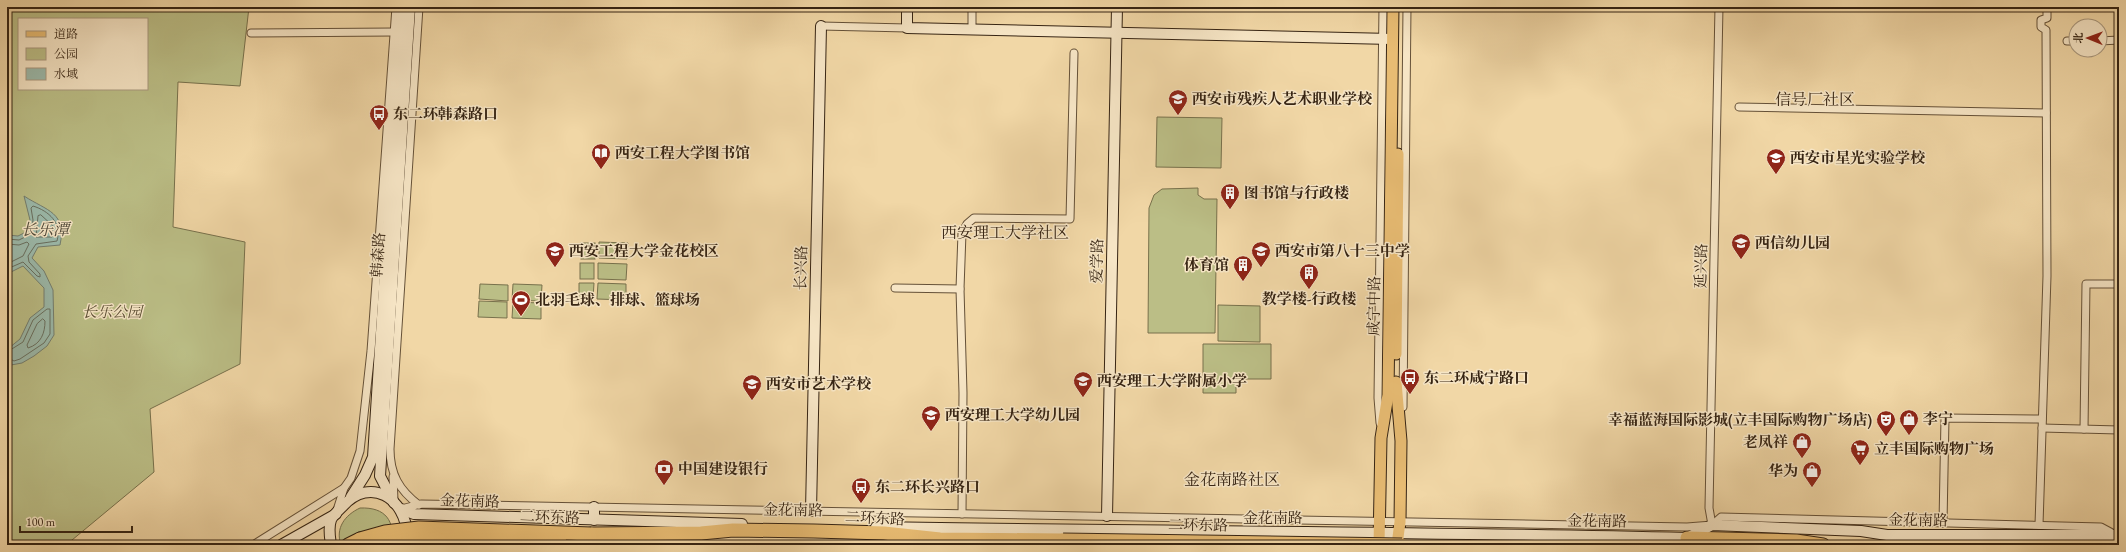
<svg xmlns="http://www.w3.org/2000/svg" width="2126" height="552" font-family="'EB Garamond','Noto Serif SC',serif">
<rect width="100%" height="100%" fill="#f1d7a6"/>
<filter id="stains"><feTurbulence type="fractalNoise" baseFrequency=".005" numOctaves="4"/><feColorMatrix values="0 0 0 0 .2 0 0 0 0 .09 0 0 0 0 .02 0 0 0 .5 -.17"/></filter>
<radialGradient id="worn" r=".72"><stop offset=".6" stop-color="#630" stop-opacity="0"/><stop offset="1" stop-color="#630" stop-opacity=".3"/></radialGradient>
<g fill="#bbbe86" stroke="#78714c" fill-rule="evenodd">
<path d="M7,7H249L240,86L178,82L173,227L245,242L240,364L150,409L154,472L66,545H7ZM19,19H147V89H19Z"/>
<path d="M1157,117L1222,118L1221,168L1156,167Z"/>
<path d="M1198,188V195L1204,199H1217L1215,333H1148L1149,208L1154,195L1162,189Z"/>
<path d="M599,242L628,243L627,259L599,258Z"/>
<rect x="581" y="243" width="14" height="16"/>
<rect x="580" y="263" width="14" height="16"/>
<path d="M598,263L627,264L626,280L598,279Z"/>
<path d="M579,283H594L593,299H579Z"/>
<path d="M598,283L626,284V300L597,299Z"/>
<path d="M480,284L508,285V301L479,299Z"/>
<path d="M513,284L542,285L541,301L512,300Z"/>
<path d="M479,301L507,302V318L478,317Z"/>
<path d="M513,302L541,303V319L512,318Z"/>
<path d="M1218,305L1260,306V342L1218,341Z"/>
<path d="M1203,344H1271V379H1236V393H1203Z"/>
<path d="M360,508C386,507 395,521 392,545H341C335,528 345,515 360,508Z"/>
</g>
<path fill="#9bb9aa" stroke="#737d6e" d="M24,196C47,211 67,212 60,245L38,247L32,258L44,271L53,290L54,335L47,346L34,356L22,363L11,365L7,358L9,348L20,339L30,318L44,307V288L23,266L7,274V235L18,236L28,231L30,220Z"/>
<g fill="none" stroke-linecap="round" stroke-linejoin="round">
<g stroke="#686e5e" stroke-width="1">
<path d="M41,215L53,226L52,237H36L38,216Z"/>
<path d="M7,239L19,240L31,234L33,220L31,208L33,206C49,211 62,223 57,241L36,244L28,256L29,262L40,274V277L37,276L23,262L7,269"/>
<path d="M7,244L19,245L27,242L29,244L23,256L7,264"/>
<path d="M43,319L45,321C45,333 41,344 28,348L27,345L37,324Z"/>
<path d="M7,352L23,342L33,320L47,309H50V334L44,343L20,359L14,361L7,357"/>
</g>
<g stroke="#655138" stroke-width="9">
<g id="street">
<path d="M821,26L907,28"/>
<path d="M972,29V7"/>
<path d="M251,33L394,32"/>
<path d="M2067,41H2076"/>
<path d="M2100,41L2119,40"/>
<path d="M1739,107L2046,113"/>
<path d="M895,288L960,289"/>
<path d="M1403,407L1407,7"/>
<path d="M1380,423L1378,398L1383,7"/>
<path d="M2042,428L2119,430"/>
<path d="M2084,429L2086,284H2119"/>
<path d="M393,477L394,500"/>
<path d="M419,505C399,490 390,474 390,449L419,7"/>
<path d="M401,509L421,504L1687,527L1712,525L1721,517L2101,527L2114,534"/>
<path d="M337,510L344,488"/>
<path d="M962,514L963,393L960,289L962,233L967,224L974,218L1070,219L1074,53"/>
<path d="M1943,523L1945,418L2042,419"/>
<path d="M1712,525L1709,508L1719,7"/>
<path d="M2039,525L2047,276L2046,30L2041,27V20L2047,18V7"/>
<path d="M253,545L344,488L351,478L360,451L371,351L396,7"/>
</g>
</g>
<g stroke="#362413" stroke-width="12">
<g id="secondary">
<path d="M907,7V28L1392,39"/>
<path d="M351,497L365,475L373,457L402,7"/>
<path d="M394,503L380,476L410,7"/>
<path d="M401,509L414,514L742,524"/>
<path d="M811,511L821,26"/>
<path d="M1107,516L1117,7"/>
<path d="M594,520V507"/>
<path d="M876,527C1146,532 1417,531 1687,538L1712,525L1861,531L1887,535H2119"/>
<path d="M281,545L336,514"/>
<path d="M331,545C330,537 328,528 331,520C333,515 339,510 343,506C370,476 406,498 407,535"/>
</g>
</g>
<g stroke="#362413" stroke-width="13">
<g id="primary">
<path d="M1396,354L1398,154"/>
<path d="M1396,382L1401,441L1400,522L1397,545"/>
<path d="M1379,545L1381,438L1388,395L1393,7"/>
</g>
</g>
<g stroke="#362413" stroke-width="15">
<g id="highway">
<path d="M591,534L701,533L733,530L814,531L884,533L940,539L1063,540"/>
<path d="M1687,538L1796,541L1823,545"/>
<path d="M595,543L648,545"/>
<path d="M348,545L360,539"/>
</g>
</g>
<use href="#street" stroke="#f6e5c5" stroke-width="7"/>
<use href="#secondary" stroke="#f6e5c5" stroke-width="10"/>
<use href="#primary" stroke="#e8bc73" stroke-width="11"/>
<use href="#highway" stroke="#e8bc73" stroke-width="13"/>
<g stroke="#362413" stroke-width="15" stroke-linecap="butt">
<g id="highway-bridge">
<path d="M360,539L385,532L419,528L591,534"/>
<path d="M1063,540L1402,545"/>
<path d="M376,544L414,539L560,542"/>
</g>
</g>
<use href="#highway-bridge" stroke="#e8bc73" stroke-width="13"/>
</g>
<defs>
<g id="school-pin" transform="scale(1)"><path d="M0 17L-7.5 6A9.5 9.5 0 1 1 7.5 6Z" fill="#8f2418" stroke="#f6e5c5"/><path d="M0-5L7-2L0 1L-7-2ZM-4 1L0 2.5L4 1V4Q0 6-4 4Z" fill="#fff"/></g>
<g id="bus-pin" transform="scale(1)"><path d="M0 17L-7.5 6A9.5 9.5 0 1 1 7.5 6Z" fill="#8f2418" stroke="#f6e5c5"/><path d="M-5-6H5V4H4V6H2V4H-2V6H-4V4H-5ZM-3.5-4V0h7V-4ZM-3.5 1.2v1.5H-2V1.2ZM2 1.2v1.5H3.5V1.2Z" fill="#fff"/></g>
<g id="library-pin" transform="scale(1)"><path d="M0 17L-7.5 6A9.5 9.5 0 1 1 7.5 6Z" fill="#8f2418" stroke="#f6e5c5"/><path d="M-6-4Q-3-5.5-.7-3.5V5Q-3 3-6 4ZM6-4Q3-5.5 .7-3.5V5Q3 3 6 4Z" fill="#fff"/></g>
<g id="building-pin" transform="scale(1)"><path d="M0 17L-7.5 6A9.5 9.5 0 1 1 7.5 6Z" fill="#8f2418" stroke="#f6e5c5"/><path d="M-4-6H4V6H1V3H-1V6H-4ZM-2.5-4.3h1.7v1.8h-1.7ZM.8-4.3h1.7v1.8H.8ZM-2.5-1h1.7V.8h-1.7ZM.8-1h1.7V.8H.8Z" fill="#fff"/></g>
<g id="university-pin" transform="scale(1)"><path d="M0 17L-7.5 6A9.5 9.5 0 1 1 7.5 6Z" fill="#8f2418" stroke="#f6e5c5"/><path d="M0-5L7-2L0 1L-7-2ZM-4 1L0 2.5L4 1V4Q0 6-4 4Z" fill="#fff"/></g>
<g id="stadium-pin" transform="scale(1)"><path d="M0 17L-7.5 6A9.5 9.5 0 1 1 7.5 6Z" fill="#8f2418" stroke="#f6e5c5"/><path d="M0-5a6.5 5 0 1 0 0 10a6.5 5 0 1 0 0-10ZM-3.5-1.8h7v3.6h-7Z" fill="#fff"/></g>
<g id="shop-pin" transform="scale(1)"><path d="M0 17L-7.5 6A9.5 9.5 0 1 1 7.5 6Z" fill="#8f2418" stroke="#f6e5c5"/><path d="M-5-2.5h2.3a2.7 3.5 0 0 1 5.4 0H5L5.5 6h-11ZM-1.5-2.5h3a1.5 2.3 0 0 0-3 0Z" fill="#fff"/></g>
<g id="theatre-pin" transform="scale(1)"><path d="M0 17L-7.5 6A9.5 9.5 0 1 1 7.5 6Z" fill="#8f2418" stroke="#f6e5c5"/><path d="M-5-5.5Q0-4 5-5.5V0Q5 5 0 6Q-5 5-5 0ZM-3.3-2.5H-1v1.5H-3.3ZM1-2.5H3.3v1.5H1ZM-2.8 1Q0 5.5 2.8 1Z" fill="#fff"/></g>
<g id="supermarket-pin" transform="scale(1)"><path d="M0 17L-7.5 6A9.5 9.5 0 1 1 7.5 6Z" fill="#8f2418" stroke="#f6e5c5"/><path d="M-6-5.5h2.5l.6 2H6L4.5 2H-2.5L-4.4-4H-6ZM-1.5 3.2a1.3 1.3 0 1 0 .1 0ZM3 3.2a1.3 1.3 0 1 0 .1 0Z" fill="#fff"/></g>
<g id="bank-pin" transform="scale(1)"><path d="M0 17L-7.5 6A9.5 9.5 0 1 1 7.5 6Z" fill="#8f2418" stroke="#f6e5c5"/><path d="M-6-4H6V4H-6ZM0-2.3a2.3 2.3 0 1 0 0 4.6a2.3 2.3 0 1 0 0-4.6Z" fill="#fff"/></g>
</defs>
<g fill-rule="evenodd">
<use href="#school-pin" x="1178" y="99"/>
<use href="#bus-pin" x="379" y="114"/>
<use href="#library-pin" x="601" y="153"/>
<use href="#school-pin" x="1776" y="158"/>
<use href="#building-pin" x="1230" y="193"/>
<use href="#school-pin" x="1741" y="243"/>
<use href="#university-pin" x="555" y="251"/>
<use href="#school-pin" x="1261" y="251"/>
<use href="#building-pin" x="1243" y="265"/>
<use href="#building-pin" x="1309" y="273"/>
<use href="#stadium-pin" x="521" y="300"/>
<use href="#bus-pin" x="1410" y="378"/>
<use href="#school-pin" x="1083" y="381"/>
<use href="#school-pin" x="752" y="384"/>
<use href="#school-pin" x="931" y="415"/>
<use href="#shop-pin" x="1909" y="419"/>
<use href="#theatre-pin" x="1886" y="420"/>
<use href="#shop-pin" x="1802" y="442"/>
<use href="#supermarket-pin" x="1860" y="449"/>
<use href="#bank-pin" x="664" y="469"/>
<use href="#shop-pin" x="1812" y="471"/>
<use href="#bus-pin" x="861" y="487"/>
</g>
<g text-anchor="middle" stroke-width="3" stroke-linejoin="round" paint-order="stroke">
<g font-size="15" font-weight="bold" fill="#362413" stroke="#f6e5c5" text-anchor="start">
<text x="1192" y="104">西安市残疾人艺术职业学校</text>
<text x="393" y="119">东二环韩森路口</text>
<text x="615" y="158">西安工程大学图书馆</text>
<text x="1790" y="163">西安市星光实验学校</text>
<text x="1244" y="198">图书馆与行政楼</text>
<text x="1755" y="248">西信幼儿园</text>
<text x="569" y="256">西安工程大学金花校区</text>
<text x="1275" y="256">西安市第八十三中学</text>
<text x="1229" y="270" text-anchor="end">体育馆</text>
<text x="1309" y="304" text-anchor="middle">教学楼-行政楼</text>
<text x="535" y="305">北羽毛球、排球、篮球场</text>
<text x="1424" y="383">东二环咸宁路口</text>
<text x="1097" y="386">西安理工大学附属小学</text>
<text x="766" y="389">西安市艺术学校</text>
<text x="945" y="420">西安理工大学幼儿园</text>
<text x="1923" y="424">李宁</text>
<text x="1872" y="425" text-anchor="end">幸福蓝海国际影城(立丰国际购物广场店)</text>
<text x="1788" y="447" text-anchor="end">老凤祥</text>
<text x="1874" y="454">立丰国际购物广场</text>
<text x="678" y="474">中国建设银行</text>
<text x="1798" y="476" text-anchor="end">华为</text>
<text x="875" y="492">东二环长兴路口</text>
</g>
<g font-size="15" fill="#362413" stroke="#f6e5c5">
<text transform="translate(378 255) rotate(-86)" y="5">韩森路</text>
<text transform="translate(1097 261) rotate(-89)" y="5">爱学路</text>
<text transform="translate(1701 266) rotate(-89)" y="5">延兴路</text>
<text transform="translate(801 268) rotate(-89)" y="5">长兴路</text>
<text transform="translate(1374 306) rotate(-89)" y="5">咸宁中路</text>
<text transform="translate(470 501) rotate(2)" y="5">金花南路</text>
<text transform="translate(793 510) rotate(1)" y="5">金花南路</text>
<text transform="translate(550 517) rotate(2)" y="5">二环东路</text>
<text transform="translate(875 518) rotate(3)" y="5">二环东路</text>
<text x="1273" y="523">金花南路</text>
<text transform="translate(1918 520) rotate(1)" y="5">金花南路</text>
<text transform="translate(1597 521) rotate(1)" y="5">金花南路</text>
<text transform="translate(1198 525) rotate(1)" y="5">二环东路</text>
</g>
<g font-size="15" font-style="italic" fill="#574a30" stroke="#f6e5c5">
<text x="112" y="317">长乐公园</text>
</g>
<g font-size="16" fill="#362413" stroke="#f6e5c5">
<text x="1815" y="105">信号厂社区</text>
<text x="1005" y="238">西安理工大学社区</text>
<text x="1232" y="485">金花南路社区</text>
</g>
<g font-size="16" font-style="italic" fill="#4f4939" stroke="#f6e5c5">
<text x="45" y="235">长乐潭</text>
</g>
</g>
<rect width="2126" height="552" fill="none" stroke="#f1d7a6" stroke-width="24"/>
<rect x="8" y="8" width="2110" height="536" fill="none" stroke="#362413" stroke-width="2"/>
<rect x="12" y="12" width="2102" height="528" fill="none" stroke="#362413"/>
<rect x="18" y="18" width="130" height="72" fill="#f6e5c5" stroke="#a9987e"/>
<rect x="26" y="31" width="20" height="6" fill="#e8bc73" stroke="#a9987e"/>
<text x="54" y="38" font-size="12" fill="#362413">道路</text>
<rect x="26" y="48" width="20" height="12" fill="#bbbe86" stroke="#a9987e"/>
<text x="54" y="58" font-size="12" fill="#362413">公园</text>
<rect x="26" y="68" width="20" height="12" fill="#9bb9aa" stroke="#a9987e"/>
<text x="54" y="78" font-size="12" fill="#362413">水域</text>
<g transform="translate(2088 38) rotate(271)"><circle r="19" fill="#f6e5c5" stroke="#a9987e"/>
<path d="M0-3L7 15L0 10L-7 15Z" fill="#8f2418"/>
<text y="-6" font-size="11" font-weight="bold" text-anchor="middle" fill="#362413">北</text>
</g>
<path d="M20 526v6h112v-6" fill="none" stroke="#362413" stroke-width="2"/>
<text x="26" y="526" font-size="12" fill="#362413" stroke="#f6e5c5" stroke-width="3" paint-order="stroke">100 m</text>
<rect width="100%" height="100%" filter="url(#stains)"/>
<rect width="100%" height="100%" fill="url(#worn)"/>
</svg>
